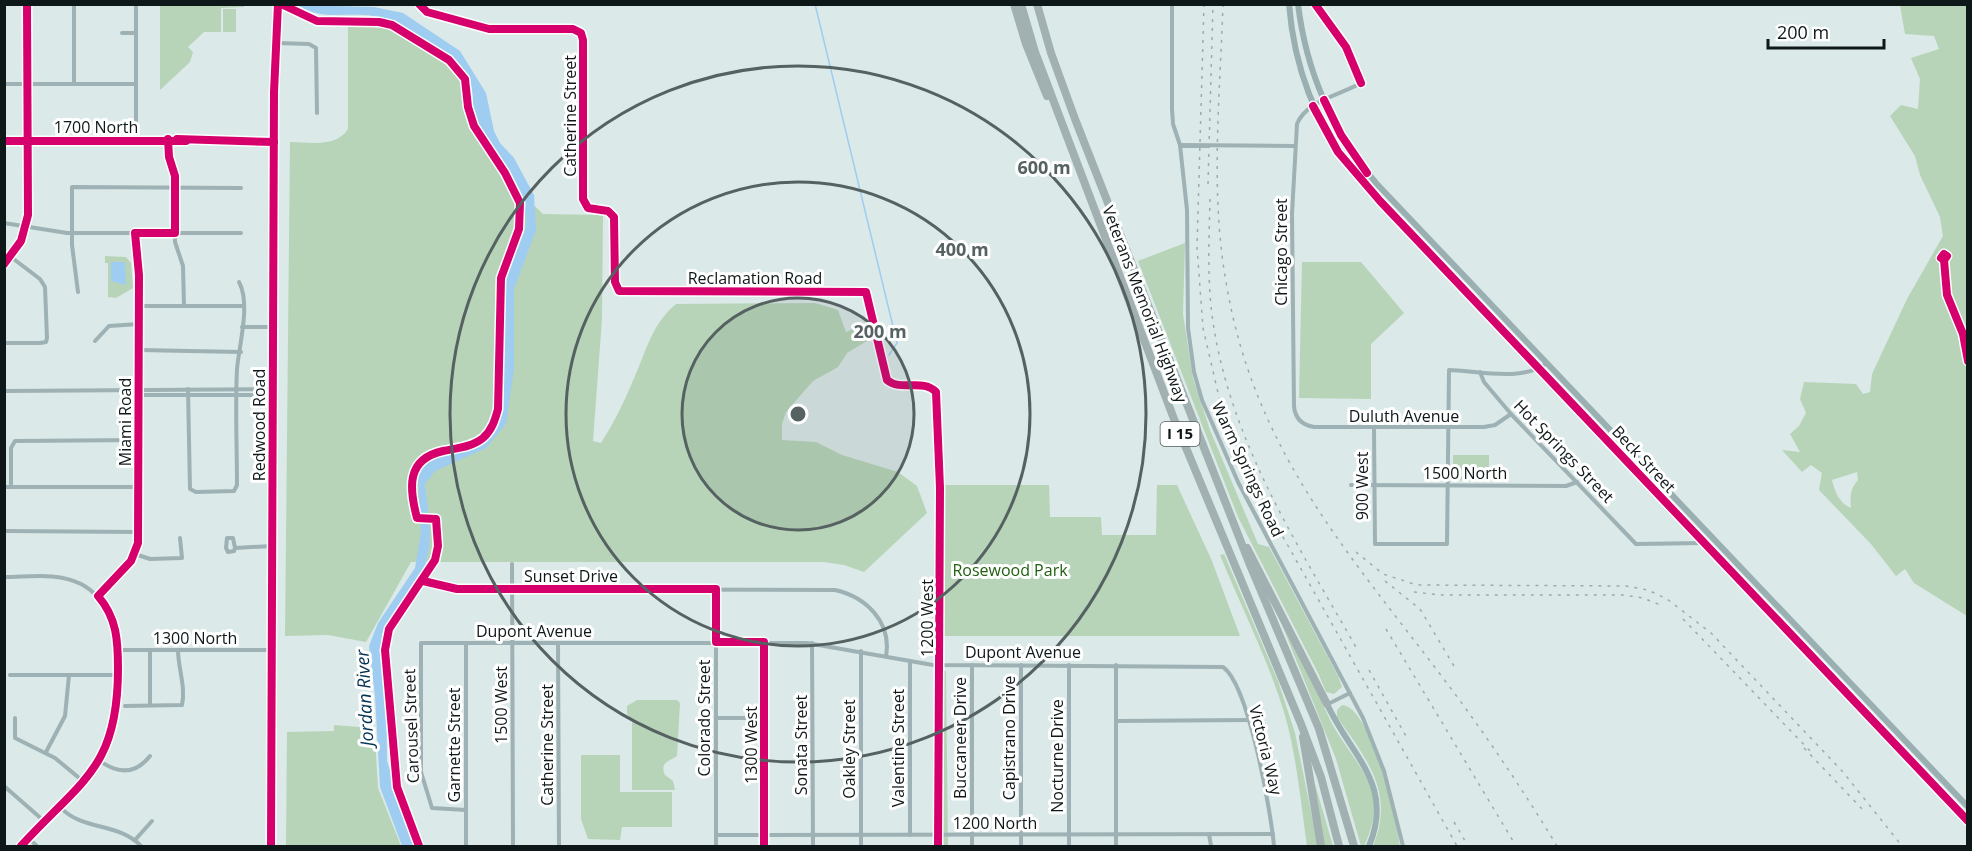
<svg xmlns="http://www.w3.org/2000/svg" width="1972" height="851" font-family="'Open Sans',sans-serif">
<rect width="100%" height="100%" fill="#dbe9e8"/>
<g fill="#b7d4b8" fill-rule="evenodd">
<path d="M160,5L244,4V7L221,8V32H204L188,47L193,52L190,62L160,90Z"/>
<path d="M1900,5H1967V616L1914,583L1905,569L1896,576L1871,544L1819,490L1822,473L1811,465L1802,472L1782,450L1800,452L1790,434L1799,426L1806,413L1800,399L1804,382L1856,384L1863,394L1870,392L1872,374L1907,299L1943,236L1940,217L1920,175L1915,156L1890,116L1901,105L1918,109L1920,79L1911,58L1939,49L1934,36L1905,34ZM1857,472L1858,480C1850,489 1850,497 1851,508C1839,503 1835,492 1832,480Z"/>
<rect x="223" y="9" width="13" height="23"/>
<path d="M348,25H379L396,29L437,53L463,75L470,93L472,121L520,192L543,214L603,215L602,319L593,441L601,443C615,421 625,400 635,376C647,349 652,324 676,304L815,303L838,310L846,332L865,323L870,339L847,353L838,367L813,381L786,412L782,424V440L816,442L842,455L898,472L917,486L927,513L864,572L844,565L824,562H411L366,642L328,635L285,636L290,142C311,142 336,148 348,129Z"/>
<path d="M1185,243L1183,314L1193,378L1210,430L1258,544L1269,547L1338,676L1342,687L1334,694L1326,692L1319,675L1238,517L1138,261Z"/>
<path d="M105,256L126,257L131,263L133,288L116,298L108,297V263H105Z"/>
<path d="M1302,262H1361L1404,313L1371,344V399L1299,398Z"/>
<path d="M1453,455H1489V481L1453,480Z"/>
<path d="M1049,485L1050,517H1101L1102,535H1156L1157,485H1177L1212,561L1240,636H944L943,485Z"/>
<path d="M1224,554L1278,681L1295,733L1318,846H1307C1301,804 1297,760 1286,719C1270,663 1242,609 1220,555Z"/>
<path d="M1278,615C1287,633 1297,650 1306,668C1315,685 1322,704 1331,722C1356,767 1391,789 1364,846H1361L1336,759Z"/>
<path d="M943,671H946L948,846H941L940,696Z"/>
<path d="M637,700H677L680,703L677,756C670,761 659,762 665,775L673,781L675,790H632V719L627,714V706Z"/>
<path d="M1342,705C1371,706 1397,821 1400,846H1373C1395,793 1367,759 1337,717V710Z"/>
<path d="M334,725L371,728L375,738L378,788L401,846H286L287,732L334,731Z"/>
<path d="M581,755H620V792H672V827H622L620,840L588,839L581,819Z"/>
<path d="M1315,784L1333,846H1323L1313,785Z"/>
</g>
<g fill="#9ecdf1">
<path d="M298,5L374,7L403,13L460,51L486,93L494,131L500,143L514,158L534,195L536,230L514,289V369L506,424L486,448L435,471L425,484L430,528L429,547L424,573L382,634L381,652L386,672L387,761L414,846H402L380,787L375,696L369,646L378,623L415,568L421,533L418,475C435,445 479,460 494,426C506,400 505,343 504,313C504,302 502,288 504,277C508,257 528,239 526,217C521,179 491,154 476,121C471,111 474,100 472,90C469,75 457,62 445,54C424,39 399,20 373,16C347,12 320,21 298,5Z"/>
<path d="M111,262H125L126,285L111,281Z"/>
</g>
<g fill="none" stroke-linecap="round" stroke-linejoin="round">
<path stroke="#9ecdf1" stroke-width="1.5" d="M815,4L897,343L889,355"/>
<g stroke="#9eb1b4" stroke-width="4">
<path d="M74,4V84"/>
<path d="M419,4L427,12L489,29H573L581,33L583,40V199L588,208L608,211L614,217L615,282L619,291L866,292L887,380C901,392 923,378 936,392L940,488L938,846"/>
<path d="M1172,4V109L1173,124L1180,145L1187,210L1188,328L1194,372L1202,400L1238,482L1363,718L1384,771L1403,846"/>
<path d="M1315,4L1346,47L1361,83C1340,95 1306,101 1297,124L1292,214L1294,406C1295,419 1302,425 1314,427H1484L1495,425L1511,414"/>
<path d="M122,33H136"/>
<path d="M276,43L309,44L316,48L317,113"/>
<path d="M4,84H136"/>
<path d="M136,141V4"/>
<path d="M168,142L169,157L175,176V242L183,266L184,306"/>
<path d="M1180,145L1294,146"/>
<path d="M1183,146H1208"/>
<path d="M4,223L67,233H241"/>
<path d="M4,264L21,241L28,215L27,4"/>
<path d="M78,292L72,245V187L241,188"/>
<path d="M139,306H243"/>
<path d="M242,327H273"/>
<path d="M95,341L109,326L139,324"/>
<path d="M4,343H40L46,342L47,338L45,287L40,279L11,257"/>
<path d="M139,350L241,352"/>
<path d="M1480,372L1484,382L1511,414L1636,544L1705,543"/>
<path d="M188,389L190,489L196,492L234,491L237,485C237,447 235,407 237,369C239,345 251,304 239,282"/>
<path d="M4,391L273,389"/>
<path d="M139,392L144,395H273"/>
<path d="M1374,428L1375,544H1447L1449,370C1478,371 1523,382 1547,363"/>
<path d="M1351,485L1566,486L1577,482"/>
<path d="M4,487H139"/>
<path d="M11,487V448L15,441L139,440"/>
<path d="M4,531L139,532"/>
<path d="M235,548L233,538H227L226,548L228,552L234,551L235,548L272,546"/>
<path d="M135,554L150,559L182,558L180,538"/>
<path d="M512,564L513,846"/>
<path d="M4,577C29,577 58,572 81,584C134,611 126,720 99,763C78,795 46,819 21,846"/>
<path d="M427,584L457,589L835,590C866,597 892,622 886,656"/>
<path d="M716,589V846"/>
<path d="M98,596L131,561L139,539V275L135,233"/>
<path d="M764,642V846"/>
<path d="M466,643V846"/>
<path d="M558,643L559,846"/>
<path d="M812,643L813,846"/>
<path d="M118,650H272"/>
<path d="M150,650V705"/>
<path d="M861,651V846"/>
<path d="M910,661V835"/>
<path d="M972,665V846"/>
<path d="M1021,665V846"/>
<path d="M1069,665V846"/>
<path d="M1116,665V846"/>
<path d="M10,675H118"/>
<path d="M1328,704L1350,693"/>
<path d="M125,706L182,705C186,687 178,668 178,650"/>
<path d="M15,718V738L55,758L84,782"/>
<path d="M716,718H764"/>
<path d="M1116,721L1249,720"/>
<path d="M46,752L65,716L69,675"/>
<path d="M100,761C118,774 135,775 150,756"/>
<path d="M4,786L44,821"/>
<path d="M60,807C82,831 118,822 141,846"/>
<path d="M466,810L432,808L421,772V643H807L933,665L1223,667C1249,685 1271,813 1274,846"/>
<path d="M1209,834L1211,846"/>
<path d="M717,835L1273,834"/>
<path d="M28,838L37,846"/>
<path d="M135,840L152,821"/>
</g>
<g stroke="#9aafb2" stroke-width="6">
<path d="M1289,4C1294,67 1315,123 1354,172L1968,821"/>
<path d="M1298,4C1306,71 1333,132 1376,183L1968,807"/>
<path d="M183,139L274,142"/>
<path d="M4,141H186"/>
<path d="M1327,704C1350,755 1395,784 1369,846"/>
<path d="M271,846L274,92L278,4"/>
</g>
<g stroke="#a1b0b1" stroke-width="8">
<path d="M1014,4L1026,44L1047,96"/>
<path d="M1021,4L1035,52L1174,419L1301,724L1321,777L1339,846"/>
<path d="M1037,4L1051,53L1075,119L1250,565L1319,729L1354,846"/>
<path d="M1247,548L1327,704"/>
<path d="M1303,737L1321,846"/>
</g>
<g stroke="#9cacad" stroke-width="1.5" stroke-dasharray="3 6" stroke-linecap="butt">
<path d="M1204,4L1197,247L1203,328L1219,397L1240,453L1269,512L1457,846"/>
<path d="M1223,4C1220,96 1210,191 1226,282C1254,451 1348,552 1446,682C1486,735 1523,790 1557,846"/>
<path d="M1208,184L1213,4"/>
<path d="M1210,199C1209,240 1207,282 1213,322C1231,443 1298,545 1357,649"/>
<path d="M1356,552L1383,574L1417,585L1626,586L1648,590L1667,599L1711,633L1843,772L1902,846"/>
<path d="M1385,581L1420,609L1457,671"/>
<path d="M1414,592L1440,595H1624L1643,598L1663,606"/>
<path d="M1683,619L1812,753"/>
<path d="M1386,629L1516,846"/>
<path d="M1369,670L1407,738"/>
<path d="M1804,748L1864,811"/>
<path d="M1454,822L1468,846"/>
</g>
<g stroke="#fff" stroke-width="11">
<g id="cycleway">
<path d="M281,4L317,21L379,22L392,25L449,60L465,79L468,107L474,126L505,173L520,203L519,229L501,278L498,409C495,420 492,430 483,438C472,447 457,448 443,451C406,459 409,488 417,518L436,519L438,546L435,560L389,629L385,650L397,787L419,846"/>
<path d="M419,4L427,12L489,29H573L581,33L583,40V199L588,208L608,211L614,217L615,282L619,291L866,292L887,380C901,392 923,378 936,392L940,488L938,846"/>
<path d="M1315,4L1346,47L1361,83"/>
<path d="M1324,100L1341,135L1367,173"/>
<path d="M1313,106L1338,152L1380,201L1968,821"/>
<path d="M177,139L274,142"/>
<path d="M4,141H186"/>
<path d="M1944,260L1941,258L1944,254L1947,256L1944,260L1947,295L1963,334L1968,361"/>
<path d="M4,264L21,241L28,215L27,4"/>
<path d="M423,581L457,589H716V642H764V846"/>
<path d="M21,846C81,780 118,769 118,669C118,641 117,618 98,596L131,561L138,543L139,275L135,233H175V176L169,157L168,139"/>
<path d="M271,846L274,92L278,4"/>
</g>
</g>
<use href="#cycleway" stroke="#d6006c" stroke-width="8"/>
</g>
<circle cx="798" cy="414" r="116" fill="#566161" fill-opacity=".12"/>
<g fill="none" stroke="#566161" stroke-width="3">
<circle cx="798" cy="414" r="116"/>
<circle cx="798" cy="414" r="232"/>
<circle cx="798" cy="414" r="348"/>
</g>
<g text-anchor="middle" stroke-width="6" stroke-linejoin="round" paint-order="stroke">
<rect fill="#fff" stroke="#575d5d" stroke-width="1.5" x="1160.5" y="422" width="39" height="24" rx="4.5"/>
<g font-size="15" font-weight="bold" fill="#0f1818">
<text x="1180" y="439">I 15</text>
</g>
<g font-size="16" fill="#0f1818" stroke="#fff">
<text transform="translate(570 116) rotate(-90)" y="6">Catherine Street</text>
<text x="96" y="133">1700 North</text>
<text transform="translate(1281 252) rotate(-90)" y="6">Chicago Street</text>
<text x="755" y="284">Reclamation Road</text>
<text transform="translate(1145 304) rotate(69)" y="6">Veterans Memorial Highway</text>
<text x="1404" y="422">Duluth Avenue</text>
<text transform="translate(125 422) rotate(-90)" y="6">Miami Road</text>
<text transform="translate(259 425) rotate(-90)" y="6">Redwood Road</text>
<text transform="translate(1564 451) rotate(46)" y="6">Hot Springs Street</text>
<text transform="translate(1644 459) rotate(47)" y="6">Beck Street</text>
<text transform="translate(1248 469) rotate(65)" y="6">Warm Springs Road</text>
<text x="1465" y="479">1500 North</text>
<text transform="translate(1362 486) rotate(-90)" y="6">900 West</text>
<text x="571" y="582">Sunset Drive</text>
<text transform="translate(927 618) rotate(-90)" y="6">1200 West</text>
<text x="534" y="637">Dupont Avenue</text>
<text x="195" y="644">1300 North</text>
<text x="1023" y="658">Dupont Avenue</text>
<text transform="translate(501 705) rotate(-90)" y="6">1500 West</text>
<text transform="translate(704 718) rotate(-90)" y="6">Colorado Street</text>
<text transform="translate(411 726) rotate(-92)" y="6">Carousel Street</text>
<text transform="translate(960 738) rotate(-90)" y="6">Buccaneer Drive</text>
<text transform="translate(1009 738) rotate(-90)" y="6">Capistrano Drive</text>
<text transform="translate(454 745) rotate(-90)" y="6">Garnette Street</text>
<text transform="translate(547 745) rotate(-90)" y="6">Catherine Street</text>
<text transform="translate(751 745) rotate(-90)" y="6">1300 West</text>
<text transform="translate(801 745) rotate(-90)" y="6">Sonata Street</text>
<text transform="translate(898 748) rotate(-90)" y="6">Valentine Street</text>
<text transform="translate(849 749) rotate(-90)" y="6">Oakley Street</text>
<text transform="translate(1266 750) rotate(76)" y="6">Victoria Way</text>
<text transform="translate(1057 756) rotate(-90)" y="6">Nocturne Drive</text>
<text x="995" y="829">1200 North</text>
</g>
<g font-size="16" fill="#216010" stroke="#fff">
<text x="1010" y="576">Rosewood Park</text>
</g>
<g font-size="18" font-style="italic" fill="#043455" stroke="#fff">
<text transform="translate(365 698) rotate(-93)" y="6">Jordan River</text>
</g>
</g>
<circle cx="798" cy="414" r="9" fill="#566161" stroke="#fff" stroke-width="3"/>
<g font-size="18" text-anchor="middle" font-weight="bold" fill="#566161" stroke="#fff" stroke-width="6" stroke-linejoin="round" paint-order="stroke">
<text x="1044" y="174">600 m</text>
<text x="962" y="256">400 m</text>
<text x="880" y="338">200 m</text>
</g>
<rect width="1972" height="851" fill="none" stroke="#0f1818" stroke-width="12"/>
<path d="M1768 39v9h116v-9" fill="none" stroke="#0f1818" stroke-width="3"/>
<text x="1777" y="39" font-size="18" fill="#0f1818" stroke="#ffffff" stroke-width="4.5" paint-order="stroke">200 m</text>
</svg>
